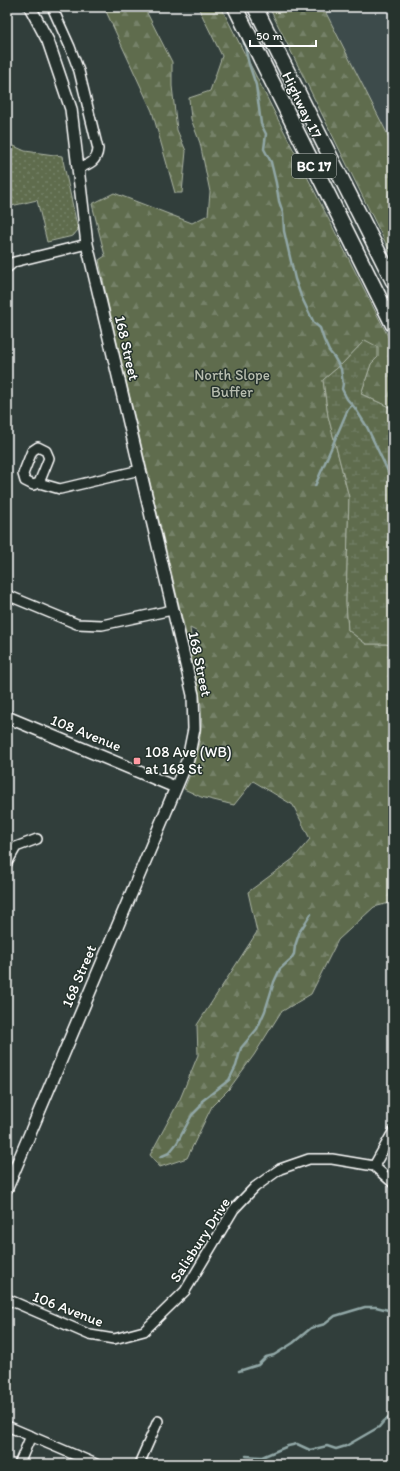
<svg xmlns="http://www.w3.org/2000/svg" width="400" height="1471" font-family="Itim,sans-serif">
<defs>
<pattern id="grass-dots" width="8" height="8" patternUnits="userSpaceOnUse"><rect width="8" height="8" fill="#5e6c4e"/><path d="M2 2h.1M6 6h.1" fill="none" stroke="#768269" stroke-width="1.8" stroke-linecap="round"/></pattern>
<pattern id="forest-firs" width="22" height="20" patternUnits="userSpaceOnUse"><rect width="22" height="20" fill="#5e6c4e"/><path d="M5 1l3.5 6h-7zM16 11l3.5 6h-7z" fill="#768269"/></pattern>
<pattern id="wetland-marsh" width="20" height="14" patternUnits="userSpaceOnUse"><rect width="20" height="14" fill="#5e6c4e"/><path d="M1 5h8M5 5V1M11 12h8M15 12V8" fill="none" stroke="#768269"/></pattern>
</defs>
<rect width="100%" height="100%" fill="#313e3b"/>
<filter id="ink" filterUnits="userSpaceOnUse"><feTurbulence type="fractalNoise" baseFrequency=".025" numOctaves="2"/><feDisplacementMap in="SourceGraphic" scale="8" xChannelSelector="R" yChannelSelector="G"/><feConvolveMatrix kernelMatrix="1 2 1 2 8 2 1 2 1" color-interpolation-filters="sRGB"/></filter>
<g filter="url(#ink)">
<path fill="#3e4c4c" d="M323,7H393V145Z"/>
<path fill="url(#grass-dots)" stroke="#aeb6a6" d="M7,143L25,151L62,156L78,230L73,236L47,242L37,200L7,207Z"/>
<g fill="url(#forest-firs)" stroke="#aeb6a6">
<path d="M104,7H144L172,62V86L177,130L186,151L182,193H175L152,111Z"/>
<path d="M198,7H221L393,346V409L361,394L371,364L365,340L342,364L323,380L328,416L349,497L346,602L348,630L366,644H386L393,646V902L374,907L338,940L311,994L281,1012L254,1055L229,1089L212,1106L187,1158L160,1167L150,1155L180,1099L198,1055L197,1025L257,932L248,892L293,859L310,839L293,805L253,781L234,805L201,797L184,789C195,764 204,733 201,705C199,687 194,670 190,653L196,647L198,632L190,628L191,636L188,643L108,304L99,260L105,256L92,204L114,193L192,223L208,215L210,192L200,143L191,119L189,98L210,91L222,56Z"/>
<path d="M269,7H323L393,145V258Z"/>
</g>
<path fill="url(#wetland-marsh)" stroke="#aeb6a6" d="M365,340L378,347V357L371,364L361,394L393,409V646L386,644H366L348,630L346,602L349,497L328,416L323,380L342,364Z"/>
<g fill="none" stroke-linecap="round" stroke-linejoin="round">
<g stroke="#91a7a6" stroke-width="2.5">
<path d="M243,39L249,64L256,85L261,124L266,134L264,149L271,162L276,183L279,201L283,213L284,231L295,279L301,296L314,323L320,328L324,340L329,351L334,357L341,369L343,384L342,389L347,399L355,408L367,427L393,482"/>
<path d="M315,486L348,409L352,405"/>
<path d="M160,1157L169,1153L177,1143L192,1115L200,1107L202,1101L229,1080L236,1066L241,1048L257,1029L265,1011L274,982L280,969L291,959L294,954L295,946L300,931L311,914"/>
<path d="M239,1371L258,1365L266,1357L274,1355L293,1343L311,1328L325,1324L335,1316L365,1307H376L388,1310L393,1304"/>
<path d="M246,1456L262,1457L288,1446L297,1444L310,1450L327,1446L336,1449L346,1446L379,1427L384,1421L393,1415"/>
</g>
<g stroke="#fff" stroke-width="12">
<g id="minor">
<path d="M52,7L70,47L79,71L98,149C97,161 90,164 79,168"/>
<path d="M7,268L14,262L87,244"/>
<path d="M39,483L49,458L46,451L38,447L32,451L23,474L25,481L33,485L39,483L60,489L140,470"/>
<path d="M7,595L77,624L102,625L172,610"/>
<path d="M7,863L16,847L37,839"/>
<path d="M374,1166L393,1132"/>
<path d="M7,1299L90,1335L114,1339L144,1331L185,1291L234,1209L255,1187L280,1169L309,1159H332L374,1166L393,1183"/>
<path d="M7,1426L96,1464"/>
<path d="M19,1464L31,1436"/>
<path d="M139,1464L158,1421"/>
</g>
</g>
<g stroke="#fff" stroke-width="14">
<g id="tertiary">
<path d="M7,717L175,787"/>
<path d="M7,1188L188,759L194,729L193,695L87,244L71,109L48,41L30,7"/>
</g>
</g>
<g stroke="#fff" stroke-width="17">
<g id="trunk">
<path d="M235,7L393,325"/>
<path d="M255,7L393,281"/>
</g>
</g>
<use href="#minor" stroke="#26332d" stroke-width="9"/>
<use href="#tertiary" stroke="#26332d" stroke-width="11"/>
<use href="#trunk" stroke="#26332d" stroke-width="14"/>
</g>
</g>
<rect fill="#ff9aa2" stroke="#26332d" stroke-width="1.5" x="133" y="757" width="8" height="8" rx="2"/>
<g text-anchor="middle" stroke-width="3" stroke-linejoin="round" paint-order="stroke">
<rect fill="#26332d" stroke="#bec2c0" stroke-width="1" x="292" y="154" width="44" height="24" rx="3"/>
<g font-size="14" font-weight="bold" fill="#fff">
<text x="314" y="171">BC 17</text>
</g>
<g font-size="15" fill="#fff" stroke="#26332d">
<text transform="translate(302 105) rotate(64)" y="5">Highway 17</text>
<text transform="translate(127 348) rotate(77)" y="5">168 Street</text>
<text transform="translate(200 664) rotate(78)" y="5">168 Street</text>
<text transform="translate(86 733) rotate(22)" y="5">108 Avenue</text>
<text transform="translate(79 976) rotate(-67)" y="5">168 Street</text>
<text transform="translate(200 1240) rotate(-57)" y="5">Salisbury Drive</text>
<text transform="translate(68 1309) rotate(21)" y="5">106 Avenue</text>
</g>
<g font-size="15" fill="#b7bdaf" stroke="#26332d">
<text x="232" y="380">North Slope<tspan x="232" dy="17">Buffer</tspan></text>
</g>
<g font-size="15" fill="#fff" stroke="#26332d" text-anchor="start">
<text x="145" y="757">108 Ave (WB)<tspan x="145" dy="17">at 168 St</tspan></text>
</g>
</g>
<rect width="400" height="1471" fill="none" stroke="#26332d" stroke-width="24"/>
<rect x="12" y="12" width="376" height="1447" fill="none" stroke="#fff" stroke-width="1.5" filter="url(#ink)"/>
<path d="M250 40v6h66v-6" fill="none" stroke="#ffffff" stroke-width="2"/>
<text x="256" y="40" font-size="12" fill="#ffffff" stroke="#26332d" stroke-width="3" paint-order="stroke">50 m</text>
</svg>
